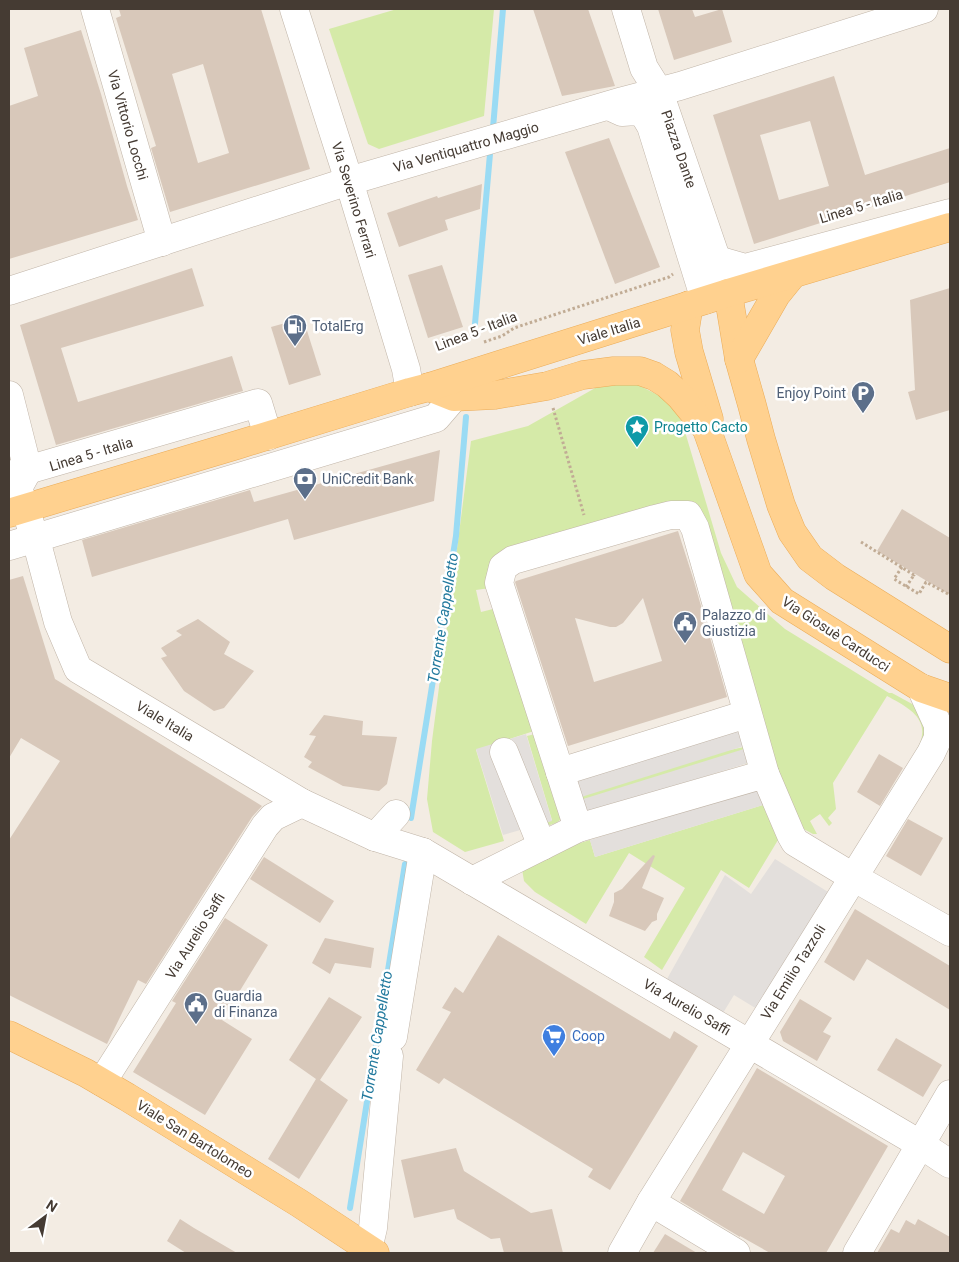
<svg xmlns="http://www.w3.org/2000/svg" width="959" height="1262" font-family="Roboto,sans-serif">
<rect width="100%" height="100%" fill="#f3ece3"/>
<g fill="#d5eaa8">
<path d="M397,9H494L484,116L379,149L368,144L329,29Z"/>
<path d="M634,383L664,398L674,406L683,425L721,553L737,587L785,629L889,693H892L914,705L927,729L925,743L908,764C912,757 917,750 920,743C930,717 905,706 887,696L833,783L836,809L828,818L832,823L829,826L820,814L810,821L817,834H813L798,826L774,757L704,523L511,554L490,588L476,590L481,612L497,608L534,731L476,750L504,841L465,852L433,832L427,799L432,741L471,441L528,426L597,387Z"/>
<path d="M535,734L561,815L560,820L556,823L538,829L536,825L552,820L527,736Z"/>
<path d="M744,747L748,763L580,800L574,782Z"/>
<path d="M763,805L778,840L749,888L721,870L662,970L644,957L685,888L629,853L586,924L535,892L524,881L522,869L537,856L590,840L595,857Z"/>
</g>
<g fill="#e3dfdc">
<path d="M739,731L744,746L578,798L574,782Z"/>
<path d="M526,734L552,821L503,835L476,749Z"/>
<path d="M744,749L748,763L584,814L580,800Z"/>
<path d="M758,788L763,805L595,857L590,840Z"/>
<path d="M775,859L833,895L757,1009L734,995L723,1013L667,979L725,875L751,894Z"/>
</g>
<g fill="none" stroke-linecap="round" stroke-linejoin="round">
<g stroke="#9adbf4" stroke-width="6">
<path d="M493,128L503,9"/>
<path d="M474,335L490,154"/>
<path d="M411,818L456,536L466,417"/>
<path d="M350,1208L405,864"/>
</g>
</g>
<g fill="#d8c8ba" fill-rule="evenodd">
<path d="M119,9H261L310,169L170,212L151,148L156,146L116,18L121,16ZM203,64L229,153L198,163L172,74Z"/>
<path d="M533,9H588L615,86L562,96Z"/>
<path d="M658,9H692L695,17L722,9L732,42L674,60Z"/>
<path d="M81,30L101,94L127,186L138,220L9,259V106L38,96L24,48Z"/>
<path d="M834,76L865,175L950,148V182L754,244L713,115ZM810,121L829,186L779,200L760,135Z"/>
<path d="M609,138L660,267L615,284L565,152Z"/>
<path d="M482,184L480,209L445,220L448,230L399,247L387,213L437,196L438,198Z"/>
<path d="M442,265L463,327L428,338L408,275Z"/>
<path d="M192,268L204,306L61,348L78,402L232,356L243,391L56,445L20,325Z"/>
<path d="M950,288V410L916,420L908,392L915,390L910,300Z"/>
<path d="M303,318L321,375L289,385L271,327Z"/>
<path d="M440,450L434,501L294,540L288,519L92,577L82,540L250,490L254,502Z"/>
<path d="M902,509L950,538V595L877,551Z"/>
<path d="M678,531L693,578L727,697L568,746L515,582L516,581ZM643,598L662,661L594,682L575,618L610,627H616L623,623Z"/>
<path d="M23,576L55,679L262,806L252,817L146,984L138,980L107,1044L9,995V840L60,761L21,738L9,758V580Z"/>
<path d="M198,619L230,642L224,654L254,671L224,708L214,711L184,691L161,658L167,656L161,648L182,635L176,631Z"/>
<path d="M324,715L363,721L362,735L397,737L387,784L379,791L343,786L308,767L312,762L304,757L316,736L309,735Z"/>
<path d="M879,754L903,768L880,806L857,792Z"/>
<path d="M908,819L943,838L921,876L886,856Z"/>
<path d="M653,855L655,856L642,888L664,898L657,914V920L652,922L645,931L609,916L614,902V893L622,889Z"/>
<path d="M264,857L334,901L320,923L250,879Z"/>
<path d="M855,909L950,966V1010L867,959L854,981L824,962Z"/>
<path d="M225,918L268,945L222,1020L252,1039L205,1115L133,1072L176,1003L172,1001Z"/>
<path d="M498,935L670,1039L674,1031L698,1046L610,1190L588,1177L593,1169L444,1078L439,1084L416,1070L451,1012L442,1008L455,987L463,993Z"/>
<path d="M325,938L374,948L371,968L335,963L330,974L312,963Z"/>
<path d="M329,997L362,1017L320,1080L348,1100L299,1179L268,1159L316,1079L289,1060Z"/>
<path d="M800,999L832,1018L823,1032L831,1036L817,1061L783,1041L780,1032Z"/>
<path d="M896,1038L942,1065L923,1097L877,1070Z"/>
<path d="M757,1068L888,1146L826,1253H770L740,1236V1237L680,1201ZM743,1152L785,1176L764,1214L722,1190Z"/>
<path d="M456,1148L464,1171L531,1213L552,1209L563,1253H504L500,1238L491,1239L457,1219L454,1209L414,1218L401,1160Z"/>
<path d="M180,1219L194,1228L237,1253H186L167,1241Z"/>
<path d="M918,1219L950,1237V1253H877L891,1229L899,1233L906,1220L915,1225Z"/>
<path d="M665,1234L697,1253H653Z"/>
</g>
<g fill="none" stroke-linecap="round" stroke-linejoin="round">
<g stroke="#c1b5a8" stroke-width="29">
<g id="minor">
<path d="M95,9L162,242"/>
<path d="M294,9L349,181L406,369L410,392"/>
<path d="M626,9L644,68L659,92L728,293"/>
<path d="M609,106L622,112L637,111L645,116L651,126L705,300"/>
<path d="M717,260L745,268L950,213"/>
<path d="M9,291L349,181L623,101L680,86L924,9"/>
<path d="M9,395L28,470L18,488L38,547L58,622L78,669L302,803L375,837L423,852L920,1144L950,1164"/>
<path d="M10,475L258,403L268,436"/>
<path d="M9,546L436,418L454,397"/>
<path d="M504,752L542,846"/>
<path d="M560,772L747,714"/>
<path d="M578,828L499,583L503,567L513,560L655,519L671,515H688L695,528L765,774"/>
<path d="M375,837L396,814"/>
<path d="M472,881L578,828L765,774L791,835L795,842L853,877L950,932"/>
<path d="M393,1037L423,852"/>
<path d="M102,1082L265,826L273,817L302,803"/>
<path d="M651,1202L736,1253"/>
<path d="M368,1249L373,1228L389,1056"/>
<path d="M622,1253L651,1202L931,753L938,738V725L921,688"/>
<path d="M857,1253L950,1094"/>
</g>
</g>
<g stroke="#ebac58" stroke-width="29">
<g id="major">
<path d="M728,293L739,359L752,405L761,439L781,505L792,532L810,558L835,577L950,649"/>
<path d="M689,305L685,330L689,352L709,419L707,430L758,574L782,601L921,688L950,698"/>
<path d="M739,359L776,295L793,274"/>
<path d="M429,387L454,397L495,395L547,386L583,375L614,371H640L654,376L667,384L680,396L707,429"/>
<path d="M9,513L237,445L410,392L429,387L728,293L950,227"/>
<path d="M9,1035L86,1073L127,1097L299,1203L375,1253"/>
</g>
</g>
<g stroke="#c1ac95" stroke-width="3" stroke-dasharray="2.5 2.5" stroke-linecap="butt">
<path d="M484,342L502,336L514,328L669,277L673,274"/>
<path d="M553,408L584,515"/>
<path d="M861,542L914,575V573"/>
<path d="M902,567L894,579L919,594L926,582L950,595"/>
<path d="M906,587L914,575"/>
</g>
<use href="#minor" stroke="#fff" stroke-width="28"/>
<use href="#major" stroke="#ffd18f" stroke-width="28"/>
</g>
<defs>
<g id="fuel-pin" transform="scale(1.25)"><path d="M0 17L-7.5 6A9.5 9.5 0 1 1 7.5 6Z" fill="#5c6f8a" stroke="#fff"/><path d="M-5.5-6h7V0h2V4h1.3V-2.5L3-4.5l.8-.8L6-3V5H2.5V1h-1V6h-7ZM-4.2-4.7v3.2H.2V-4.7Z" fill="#fff"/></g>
<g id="parking-pin" transform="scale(1.25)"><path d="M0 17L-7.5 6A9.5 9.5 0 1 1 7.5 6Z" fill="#5c6f8a" stroke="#fff"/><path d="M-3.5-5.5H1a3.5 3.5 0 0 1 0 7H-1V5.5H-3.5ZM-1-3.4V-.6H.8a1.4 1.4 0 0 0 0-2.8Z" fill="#fff"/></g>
<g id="sight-pin" transform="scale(1.25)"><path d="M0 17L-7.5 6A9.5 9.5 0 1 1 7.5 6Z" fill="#0f9aa8" stroke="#fff"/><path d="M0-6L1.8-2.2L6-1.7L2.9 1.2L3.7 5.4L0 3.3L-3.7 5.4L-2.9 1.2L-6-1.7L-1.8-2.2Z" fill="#fff"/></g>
<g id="bank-pin" transform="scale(1.25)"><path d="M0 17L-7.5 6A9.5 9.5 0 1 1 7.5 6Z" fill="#5c6f8a" stroke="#fff"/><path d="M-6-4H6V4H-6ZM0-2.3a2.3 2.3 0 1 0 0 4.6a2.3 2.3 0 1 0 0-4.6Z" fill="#fff"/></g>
<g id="civic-pin" transform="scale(1.25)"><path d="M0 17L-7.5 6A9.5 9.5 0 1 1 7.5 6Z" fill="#5c6f8a" stroke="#fff"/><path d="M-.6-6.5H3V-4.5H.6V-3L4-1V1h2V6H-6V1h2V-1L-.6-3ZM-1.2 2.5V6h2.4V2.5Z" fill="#fff"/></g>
<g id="supermarket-pin" transform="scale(1.25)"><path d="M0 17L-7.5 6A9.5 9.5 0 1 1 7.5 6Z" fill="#3f7fe0" stroke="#fff"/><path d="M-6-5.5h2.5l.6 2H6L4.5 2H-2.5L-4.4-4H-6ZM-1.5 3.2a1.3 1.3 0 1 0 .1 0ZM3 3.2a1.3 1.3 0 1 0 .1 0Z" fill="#fff"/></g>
</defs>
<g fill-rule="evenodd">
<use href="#fuel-pin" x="295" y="326"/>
<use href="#parking-pin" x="863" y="393"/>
<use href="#sight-pin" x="637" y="427"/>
<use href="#bank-pin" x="305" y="479"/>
<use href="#civic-pin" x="685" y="623"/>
<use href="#civic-pin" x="196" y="1004"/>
<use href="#supermarket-pin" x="554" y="1036"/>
</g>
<g text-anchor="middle" stroke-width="5" stroke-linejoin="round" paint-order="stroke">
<g font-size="14" fill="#453b33" stroke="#fff">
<text transform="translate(128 125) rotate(74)" y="5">Via Vittorio Locchi</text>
<text transform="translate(466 147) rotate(-16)" y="5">Via Ventiquattro Maggio</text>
<text transform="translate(679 149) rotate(71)" y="5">Piazza Dante</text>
<text transform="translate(354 200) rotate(73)" y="5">Via Severino Ferrari</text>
<text transform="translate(861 206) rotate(-17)" y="5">Linea 5 - Italia</text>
<text transform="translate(476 331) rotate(-21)" y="5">Linea 5 - Italia</text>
<text transform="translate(609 331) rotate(-17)" y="5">Viale Italia</text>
<text transform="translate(91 454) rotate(-17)" y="5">Linea 5 - Italia</text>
<text transform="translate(836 634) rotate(33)" y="5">Via Giosuè Carducci</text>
<text transform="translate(165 721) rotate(31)" y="5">Viale Italia</text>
<text transform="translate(195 936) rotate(-58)" y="5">Via Aurelio Saffi</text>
<text transform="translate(793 972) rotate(-58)" y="5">Via Emilio Tazzoli</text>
<text transform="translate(687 1007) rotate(30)" y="5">Via Aurelio Saffi</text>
<text transform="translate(195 1139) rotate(32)" y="5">Viale San Bartolomeo</text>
</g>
<g font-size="14" fill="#4e5e75" stroke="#fff" text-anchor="start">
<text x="312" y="331">TotalErg</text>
<text x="846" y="398" text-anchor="end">Enjoy Point</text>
<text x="322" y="484">UniCredit Bank</text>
<text x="702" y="620">Palazzo di<tspan x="702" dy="16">Giustizia</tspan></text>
<text x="214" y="1001">Guardia<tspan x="214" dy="16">di Finanza</tspan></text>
</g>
<g font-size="14" fill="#0d838f" stroke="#fff" text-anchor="start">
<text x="654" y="432">Progetto Cacto</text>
</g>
<g font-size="14" fill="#366cbe" stroke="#fff" text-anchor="start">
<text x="572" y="1041">Coop</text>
</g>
<g font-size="15" font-style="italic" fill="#237a9e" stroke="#fff">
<text transform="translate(443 618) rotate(-81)" y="5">Torrente Cappelletto</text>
<text transform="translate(377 1036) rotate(-81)" y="5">Torrente Cappelletto</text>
</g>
</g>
<rect width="959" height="1262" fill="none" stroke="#453b33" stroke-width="20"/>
<g transform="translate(45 1217) rotate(32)" stroke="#ffffff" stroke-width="4" paint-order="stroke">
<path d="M0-4L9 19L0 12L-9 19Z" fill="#453b33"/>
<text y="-8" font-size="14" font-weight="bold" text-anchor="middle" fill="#453b33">N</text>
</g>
</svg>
